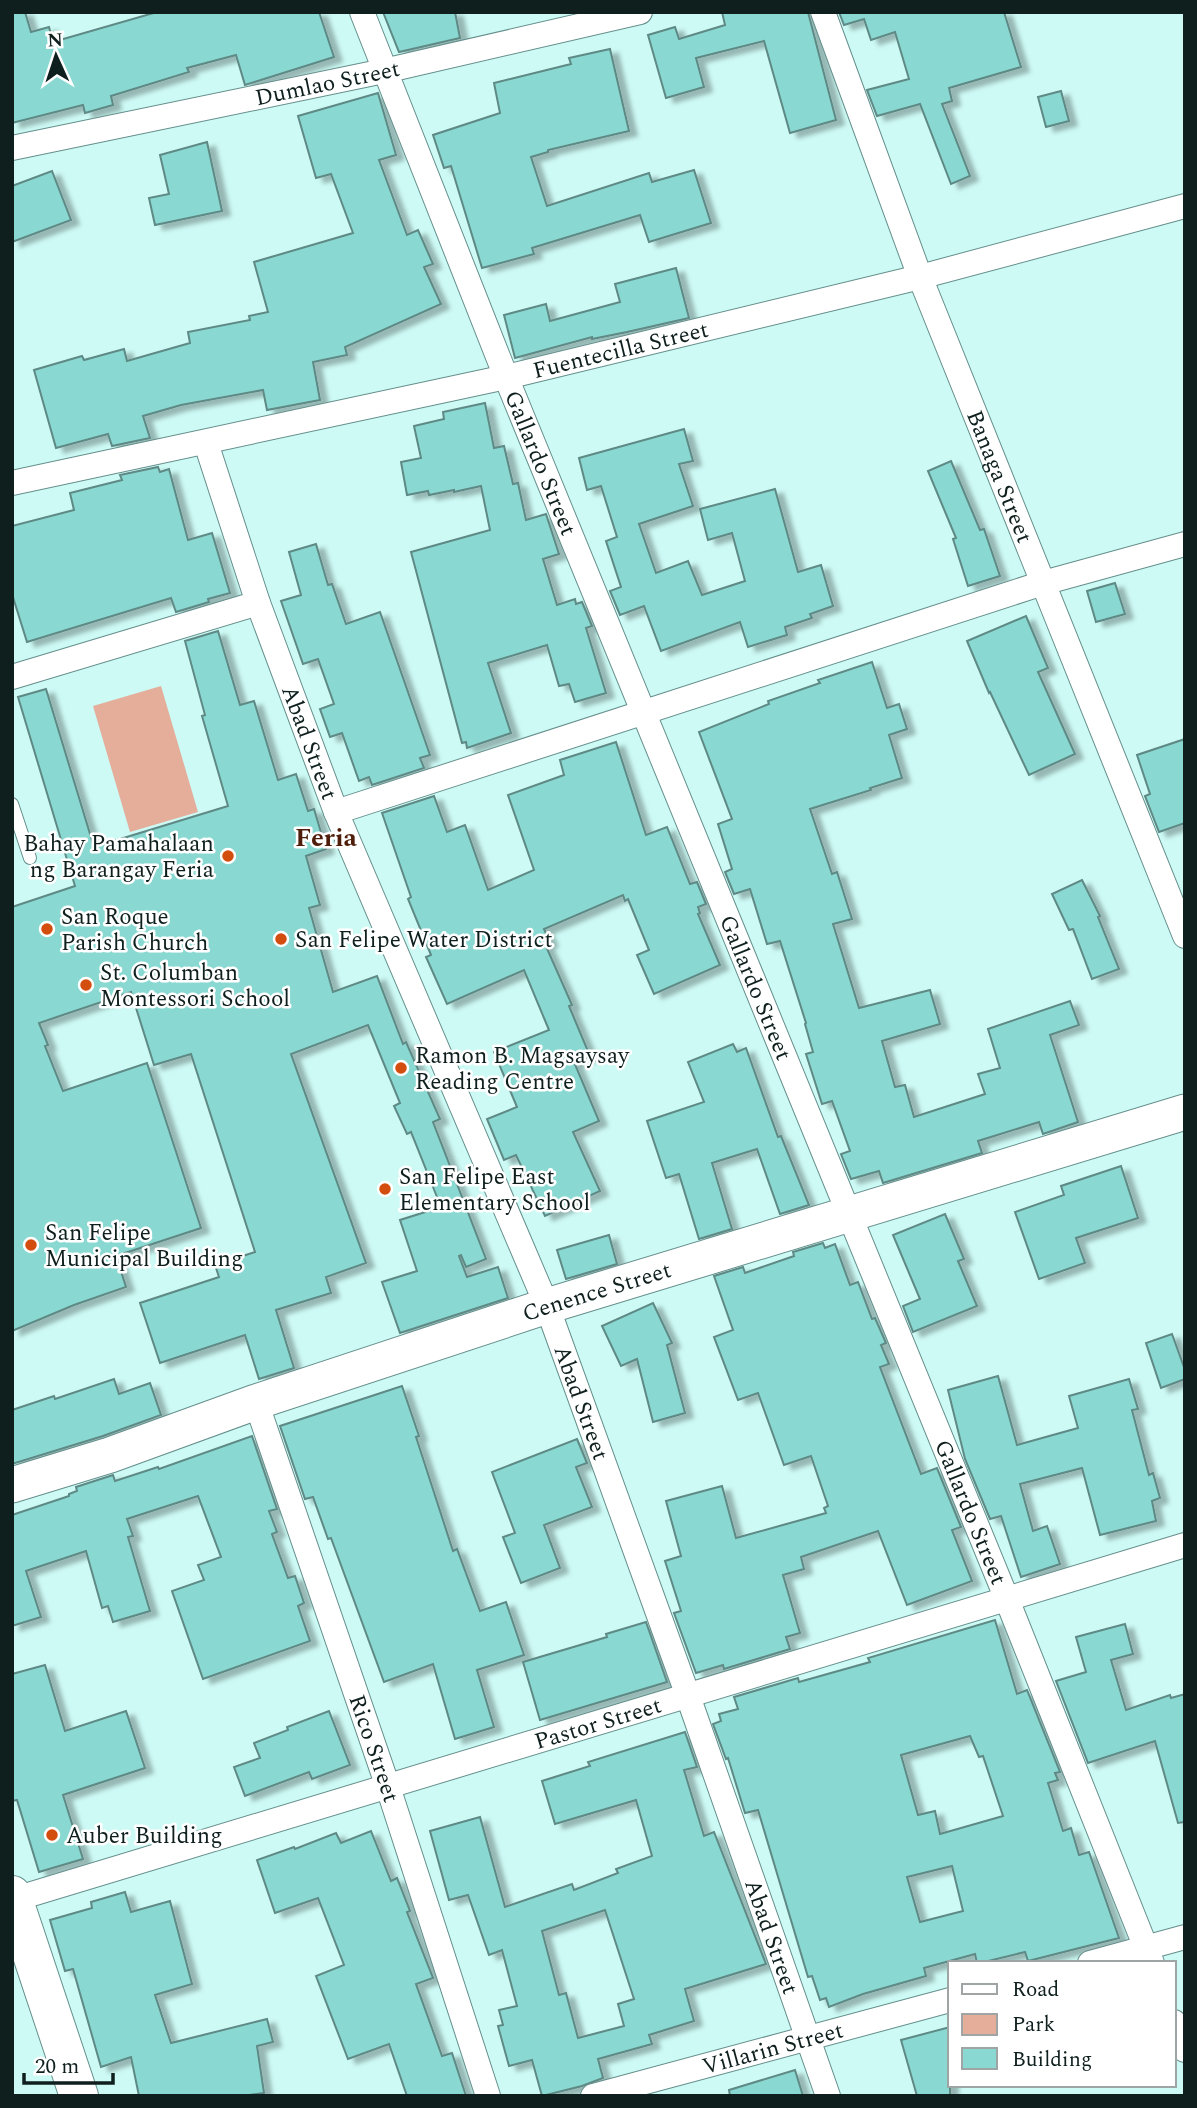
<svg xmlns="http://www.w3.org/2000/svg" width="1197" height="2108" font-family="Spectral,serif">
<defs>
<filter id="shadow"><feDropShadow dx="8" dy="4.5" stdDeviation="2" flood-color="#0004"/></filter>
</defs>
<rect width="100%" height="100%" fill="#cdfaf5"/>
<path fill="#e4ae9b" d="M161,686L198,812L130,832L93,706Z"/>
<g fill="#89d9d2" stroke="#5f8985" stroke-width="2" fill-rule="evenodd" filter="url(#shadow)">
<path d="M12,12H25L31,32L49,27L53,42L157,12H319L334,57L245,85L236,55L187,68L189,72L111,96L113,105L85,113L83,105L12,123Z"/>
<path d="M383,12H455L460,38L399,52Z"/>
<path d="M722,12H808L836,120L790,133L764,41L696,58L704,87L666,98L648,35L675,27L679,39L725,25Z"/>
<path d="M839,12H1004L1021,67L949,88L952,101L942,104L970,176L951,184L920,104L877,116L867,90L909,79L895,32L871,40L864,19L844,25Z"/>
<path d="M610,49L629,131L548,150V152L531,157L547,206L649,173L652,182L694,170L711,223L649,242L640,215L532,248L534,254L482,268L451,166L444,168L433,135L500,113L494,83L571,64L569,58Z"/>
<path d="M1061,91L1069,121L1046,127L1038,97Z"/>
<path d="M378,93L396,155L379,160L407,235L418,230L433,264L424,267L441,304L345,347L347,355L313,362L320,400L267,410L263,390L181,405L143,416L150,438L112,446L108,434L56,448L34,370L82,356L84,360L124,349L127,361L190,343L188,332L250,320L249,316L268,312L254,262L353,233L331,174L316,178L298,116Z"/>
<path d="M207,142L222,211L155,225L149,198L169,194L160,155Z"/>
<path d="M52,171L71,220L12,242V186Z"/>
<path d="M676,268L689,318L627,332L592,339V337L515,358L504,315L546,304L550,321L620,302L615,284Z"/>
<path d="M485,403L494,448L504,446L513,484L518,483L526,520L546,514L559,554L543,559L557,605L575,599L576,604L582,602L592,626L586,628L606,693L575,702L569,684L559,686L547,645L488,663L511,733L467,748L466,742L462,743L411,552L490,530L481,486L454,492V490L429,495L428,491L407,495L401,462L421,458L414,426L444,419L443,412Z"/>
<path d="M684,429L693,461L679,464L693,506L639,524L656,573L688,561L702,595L745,581L732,533L708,540L700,509L775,489L798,572L821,565L833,606L810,614L812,618L785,627L787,635L748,647L740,622L661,651L644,606L620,615L610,591L621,587L606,541L617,537L601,486L587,490L579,458Z"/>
<path d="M951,461L980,530L984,529L1000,576L968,586L953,539L956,538L928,471Z"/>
<path d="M158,467L160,472L169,469L188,540L212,533L230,593L208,599L209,602L176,612L171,598L27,642L12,594V526L74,510L70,493L122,480L120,475Z"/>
<path d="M316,544L328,585L332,584L346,624L380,612L430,755L420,758L424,768L372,785L369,777L359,781L342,733L330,737L320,709L334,704L318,659L303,664L281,601L301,595L289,552Z"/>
<path d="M1115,583L1125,614L1096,622L1087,591Z"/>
<path d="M1026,616L1048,668L1038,672L1075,754L1029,775L990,692L989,693L967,641Z"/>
<path d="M218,631L240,705L254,701L278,780L296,774L308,811L314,809L326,849L306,856L320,905L309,908L333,992L377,976L403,1044L406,1042L440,1119L433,1122L486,1259L466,1267L461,1255L459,1256L467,1277L498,1267L508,1298L400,1333L382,1282L417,1271L400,1220L441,1207L411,1132L407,1134L394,1106L400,1103L368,1025L291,1054L366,1263L326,1277L331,1293L276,1310L294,1368L259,1379L245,1335L160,1363L140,1303L219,1277L215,1265L255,1252L191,1054L154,1065L131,992L39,1023L48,1045L45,1046L63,1091L147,1063L201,1228L116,1256L126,1287L74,1305L12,1331V907L75,886L18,697L46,689L94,847L228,806L202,716L205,715L185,641Z"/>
<path d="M872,662L887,708L899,704L907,729L889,735L902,778L870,788L871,790L810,809L832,874L837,872L852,919L833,924L859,1008L930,990L940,1024L882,1041L895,1087L905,1085L914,1117L985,1094L978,1074L1000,1068L988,1029L1070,1001L1079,1025L1050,1035L1078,1122L1043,1134L1039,1122L978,1141L982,1153L883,1183L879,1171L851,1179L841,1154L850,1151L832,1101L822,1104L806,1054L813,1052L805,1024L806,1023L780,941L767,944L750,889L734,894L725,872L732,869L718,824L732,819L699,732L769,704L768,701L820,683L818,680Z"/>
<path d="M1185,739V823L1159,832L1145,796L1150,794L1137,755Z"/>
<path d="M616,742L646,835L667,827L690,884L697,882L706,904L698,907L700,913L698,914L720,965L654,994L637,955L649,950L628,899L625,901L623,895L544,929L550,942L545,944L572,1005L569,1006L590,1056L574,1062L599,1121L573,1132L600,1191L545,1216L516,1155L504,1160L487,1119L517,1107L494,1052L549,1030L524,970L447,1004L426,957L431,955L408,899L411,897L382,813L434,796L447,832L465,825L488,890L534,870L508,795L564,775L560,760Z"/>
<path d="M1082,880L1100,916L1098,917L1119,969L1092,979L1073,929L1069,930L1052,894Z"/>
<path d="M733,1044L737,1052L746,1048L778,1137L781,1136L809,1205L780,1214L757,1149L712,1163L732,1229L699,1239L679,1174L666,1178L647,1121L704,1102L688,1062Z"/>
<path d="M1121,1166L1138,1218L1076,1238L1085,1263L1039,1279L1015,1212L1064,1195L1061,1186Z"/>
<path d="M945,1214L964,1259L958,1261L977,1306L913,1332L903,1306L920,1299L893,1235Z"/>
<path d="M609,1235L617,1264L566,1279L557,1250Z"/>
<path d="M823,1243L825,1248L835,1244L850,1285L858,1282L872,1319L875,1318L886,1343L881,1345L889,1364L880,1367L921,1474L937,1468L961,1527L952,1530L972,1581L907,1605L878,1531L801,1557L804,1569L783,1575L800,1633L786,1637L790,1649L724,1669L723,1665L696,1673L674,1613L681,1611L665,1561L681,1556L666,1501L722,1486L736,1538L826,1513L824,1508L828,1506L811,1456L784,1465L758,1393L738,1400L714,1337L733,1330L714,1276L743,1267L745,1273L794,1256L793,1252Z"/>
<path d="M653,1303L672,1343L667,1345L685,1413L653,1422L637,1359L621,1366L602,1326Z"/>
<path d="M1172,1334L1185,1370V1379L1161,1388L1146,1343Z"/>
<path d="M998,1376L1017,1445L1078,1428L1069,1396L1129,1379L1138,1409L1132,1410L1149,1475L1153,1473L1160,1498L1152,1501L1156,1521L1100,1535L1082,1468L1020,1484L1033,1531L1047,1526L1060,1564L1021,1577L1001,1516L990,1519L965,1459L948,1390Z"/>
<path d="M114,1379L119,1394L150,1383L161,1415L103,1436L12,1464V1410L54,1396L55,1399Z"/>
<path d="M402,1386L419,1436L416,1437L453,1551L457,1549L480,1611L506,1602L524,1655L477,1670L494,1727L455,1739L433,1664L384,1682L331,1538L328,1539L313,1497L305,1499L280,1426Z"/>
<path d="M252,1436L277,1509L269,1511L277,1532L272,1534L288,1578L295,1576L304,1603L298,1606L310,1641L203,1679L172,1591L204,1580L198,1565L221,1557L198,1496L127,1519L133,1536L128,1537L150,1611L113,1622L108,1606L102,1608L86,1551L26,1571L41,1617L12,1626V1515L69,1496V1494L77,1491L76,1487L113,1475L115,1481L158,1467L159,1469Z"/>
<path d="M577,1439L587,1463L576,1467L592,1507L544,1525L560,1568L521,1583L503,1537L515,1533L492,1472Z"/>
<path d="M995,1620L1017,1694L1027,1690L1060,1772L1055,1773L1058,1780L1048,1783L1063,1831L1071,1828L1079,1855L1089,1852L1119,1938L1028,1961L1025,1952L980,1963H977L975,1954L924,1968L926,1976L863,1994L829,2007L826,1998L820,2000L812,1976L808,1977L758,1810L745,1813L728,1758L726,1759L713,1724L721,1721L719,1714L738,1709L734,1697L798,1678L799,1682L870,1662L868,1658ZM970,1736L979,1757L983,1756L1003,1816L940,1834L935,1811L918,1815L901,1755ZM952,1866L963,1911L920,1922L907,1877Z"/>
<path d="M646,1622L667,1682L540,1720L523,1662L607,1637L606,1634Z"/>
<path d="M1125,1624L1133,1654L1111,1660L1126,1710L1170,1695L1171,1698L1185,1694V1822L1178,1823L1155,1741L1088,1763L1056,1681L1086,1672L1076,1637Z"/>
<path d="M45,1665L65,1731L126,1711L145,1768L63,1795L83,1859L39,1872L17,1800L12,1801V1674Z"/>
<path d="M329,1711L350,1765L312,1779L309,1772L245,1796L234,1767L260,1758L254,1743L288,1730L287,1727Z"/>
<path d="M685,1732L697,1767L684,1770L704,1836L714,1832L766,1964L685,1989L694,2021L649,2035L652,2044L598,2059L603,2078L582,2086L542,2096L532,2060L509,2066L498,2026L503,2025L499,2010L517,2006L502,1950L489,1955L468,1895L449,1900L430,1831L480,1817L505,1907L572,1884L574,1890L618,1873L616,1869L652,1856L636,1800L555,1824L542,1781L590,1766L588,1762ZM605,1910L634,1999L618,2004L624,2026L578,2038L566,1993L559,1995L542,1931Z"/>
<path d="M371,1831L391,1881L397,1878L410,1911L407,1912L433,1978L416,1984L442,2056L452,2053L466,2096H407L389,2044L348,2059L316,1976L344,1965L318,1898L275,1913L257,1860L294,1847L295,1849L336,1833L341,1843Z"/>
<path d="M125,1892L131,1912L170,1901L192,1984L155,1995L171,2043L267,2019L273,2042L257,2046L264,2093L242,2096H139L131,2057L101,2067L73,1969L65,1971L50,1920L92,1908L91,1902Z"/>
<path d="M950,2027V2096H917L901,2040Z"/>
<path d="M795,2070L803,2096H730L729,2090Z"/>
</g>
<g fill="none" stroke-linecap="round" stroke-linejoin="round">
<g stroke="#658f8c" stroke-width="14">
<path id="lane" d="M12,804L30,858"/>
</g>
<g stroke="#658f8c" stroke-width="26">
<g id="street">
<path id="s1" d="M362,12L506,377L1006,1597L1152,1963"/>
<path id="s2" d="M823,12L920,277L1185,936"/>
<path id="s3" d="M12,148L384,71L640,12"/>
<path id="s4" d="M206,443L258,603L336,812L547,1306L688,1696L828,2096"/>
<path id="s5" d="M12,483L506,377L920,277L1185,206"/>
<path d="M12,677L258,603"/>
<path d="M336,812L1043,583L1185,544"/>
<path id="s6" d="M256,1402L388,1787L488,2096"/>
<path id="s7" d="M12,1900L1185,1545"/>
<path d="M1090,1963L1185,1937"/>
<path d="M1174,2022L1185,2050"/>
<path id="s8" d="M593,2096L950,2000"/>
</g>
</g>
<g stroke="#658f8c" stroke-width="37">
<g id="secondary">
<path id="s9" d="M12,1485L110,1455L256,1402L547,1306L1185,1112"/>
</g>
</g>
<g stroke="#658f8c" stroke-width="40">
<path id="primary" d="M12,1895L79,2096"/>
</g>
<use href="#lane" stroke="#fff" stroke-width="12"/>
<use href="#street" stroke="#fff" stroke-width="24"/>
<use href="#secondary" stroke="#fff" stroke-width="35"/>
<use href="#primary" stroke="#fff" stroke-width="38"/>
</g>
<g fill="#d34e0e" stroke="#fff" stroke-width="2.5">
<circle cx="228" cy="856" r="7"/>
<circle cx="47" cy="929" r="7"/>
<circle cx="281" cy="939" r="7"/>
<circle cx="86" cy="985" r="7"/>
<circle cx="401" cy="1068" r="7"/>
<circle cx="385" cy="1189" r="7"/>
<circle cx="31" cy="1245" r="7"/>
<circle cx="52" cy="1835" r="7"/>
</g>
<g text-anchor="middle" stroke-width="5" stroke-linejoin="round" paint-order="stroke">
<g font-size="23" fill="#0e1f1e" stroke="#fff">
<text dy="8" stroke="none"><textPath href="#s3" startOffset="322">Dumlao Street</textPath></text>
<text dy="8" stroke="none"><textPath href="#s5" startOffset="623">Fuentecilla Street</textPath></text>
<text dy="8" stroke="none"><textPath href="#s1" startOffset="485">Gallardo Street</textPath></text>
<text dy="8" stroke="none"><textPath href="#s2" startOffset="497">Banaga Street</textPath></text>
<text dy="8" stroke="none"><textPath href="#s4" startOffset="317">Abad Street</textPath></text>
<text dy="8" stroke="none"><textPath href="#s1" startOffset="1052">Gallardo Street</textPath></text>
<text dy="8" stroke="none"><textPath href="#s9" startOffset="616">Cenence Street</textPath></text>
<text dy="8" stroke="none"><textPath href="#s4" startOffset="1031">Abad Street</textPath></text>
<text dy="8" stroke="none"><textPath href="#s1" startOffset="1619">Gallardo Street</textPath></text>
<text dy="8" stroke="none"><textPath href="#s7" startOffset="612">Pastor Street</textPath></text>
<text dy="8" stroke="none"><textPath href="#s6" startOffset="366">Rico Street</textPath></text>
<text dy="8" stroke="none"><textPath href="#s4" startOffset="1598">Abad Street</textPath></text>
<text dy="8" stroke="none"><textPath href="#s8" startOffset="186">Villarin Street</textPath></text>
</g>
<g font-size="23" fill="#0e1f1e" stroke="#fff" text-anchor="start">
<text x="214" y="851" text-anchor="end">Bahay Pamahalaan<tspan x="214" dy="26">ng Barangay Feria</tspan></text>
<text x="61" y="924">San Roque<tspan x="61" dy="26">Parish Church</tspan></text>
<text x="295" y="947">San Felipe Water District</text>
<text x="100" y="980">St. Columban<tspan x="100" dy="26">Montessori School</tspan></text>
<text x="415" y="1063">Ramon B. Magsaysay<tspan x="415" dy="26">Reading Centre</tspan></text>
<text x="399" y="1184">San Felipe East<tspan x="399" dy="26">Elementary School</tspan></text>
<text x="45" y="1240">San Felipe<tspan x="45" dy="26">Municipal Building</tspan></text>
<text x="66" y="1843">Auber Building</text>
</g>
<g font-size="26" font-weight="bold" fill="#4f1e0a" stroke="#fff">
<text x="326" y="846">Feria</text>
</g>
</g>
<rect width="1197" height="2108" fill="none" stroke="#0e1f1e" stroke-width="28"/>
<rect x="948" y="1961" width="228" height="126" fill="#ffffff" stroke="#9fa5a5" stroke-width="2"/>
<rect x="962" y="1984" width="35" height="10" fill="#ffffff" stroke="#9fa5a5" stroke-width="2"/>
<text x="1012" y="1996" font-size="21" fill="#0e1f1e">Road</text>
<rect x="962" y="2014" width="35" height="21" fill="#e4ae9b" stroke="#9fa5a5" stroke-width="2"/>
<text x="1012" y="2031" font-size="21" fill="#0e1f1e">Park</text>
<rect x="962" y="2048" width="35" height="21" fill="#89d9d2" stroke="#9fa5a5" stroke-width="2"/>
<text x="1012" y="2066" font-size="21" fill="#0e1f1e">Building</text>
<g transform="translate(56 56) rotate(357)" stroke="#ffffff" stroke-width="5" paint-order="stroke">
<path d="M0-5L12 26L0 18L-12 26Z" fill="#0e1f1e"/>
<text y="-10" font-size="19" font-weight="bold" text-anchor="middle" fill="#0e1f1e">N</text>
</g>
<path d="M24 2073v10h89v-10" fill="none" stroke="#0e1f1e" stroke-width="3.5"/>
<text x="35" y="2073" font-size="21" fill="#0e1f1e" stroke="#ffffff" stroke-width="5" paint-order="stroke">20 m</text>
</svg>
